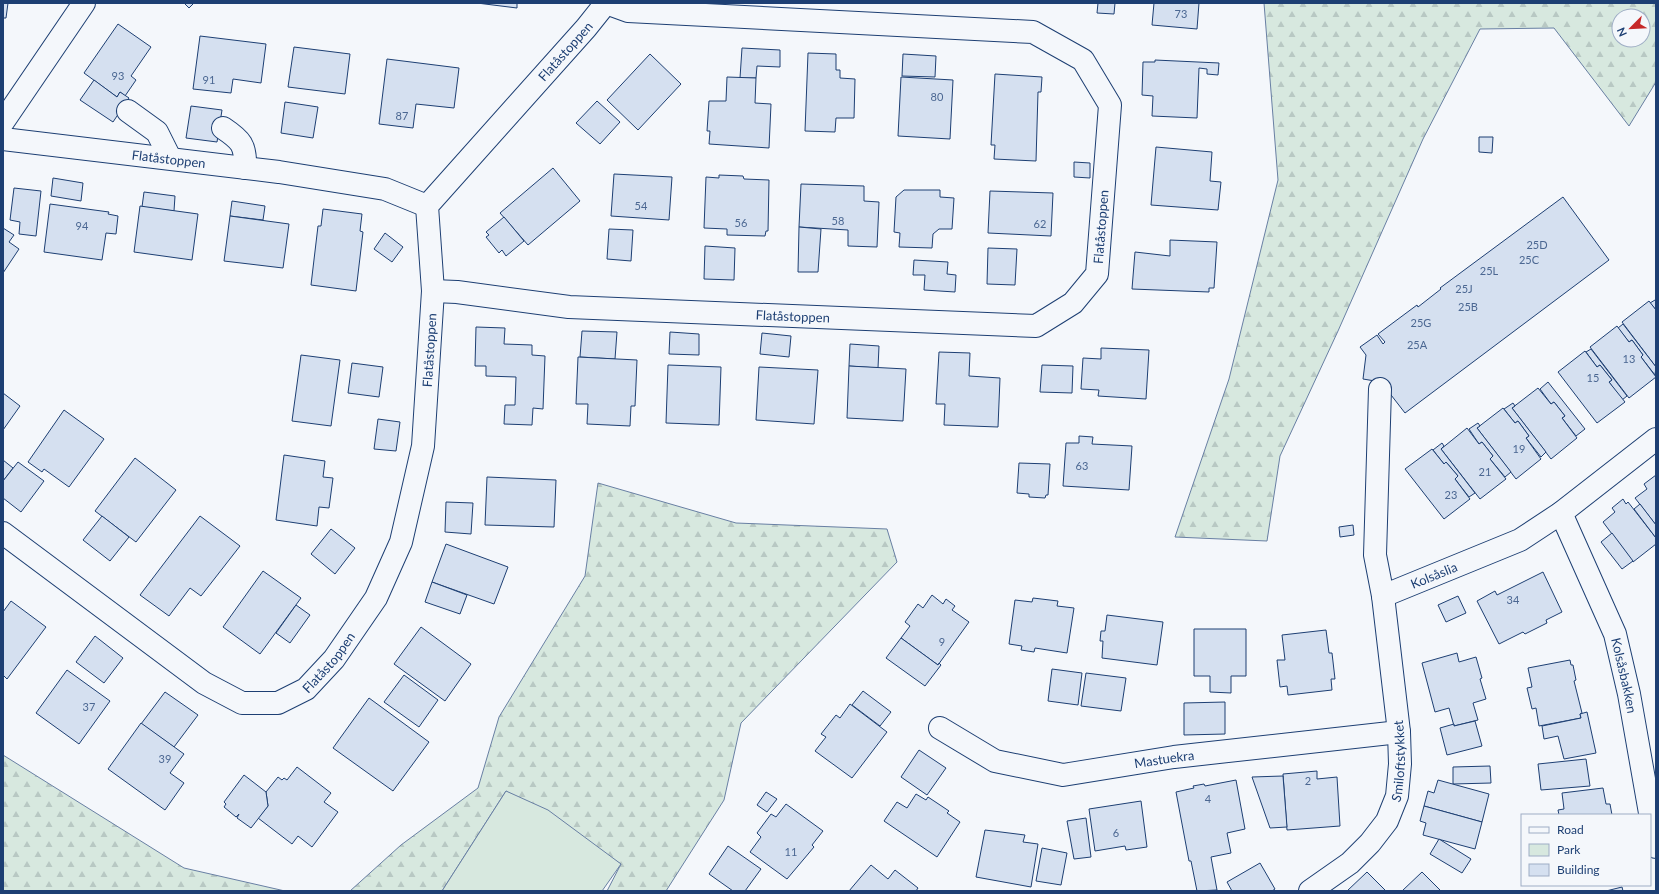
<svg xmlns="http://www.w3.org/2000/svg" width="1659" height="894" font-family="Lato,sans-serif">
<defs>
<pattern id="forest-firs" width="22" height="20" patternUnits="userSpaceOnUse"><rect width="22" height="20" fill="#d7e8df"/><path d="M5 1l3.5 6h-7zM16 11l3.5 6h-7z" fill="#b8c8c3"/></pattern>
</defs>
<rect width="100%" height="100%" fill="#f4f7fb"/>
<g fill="url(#forest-firs)" stroke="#687fa3" fill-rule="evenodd">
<path d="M1264,3H1656V82L1629,126L1554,28L1480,29L1423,139L1338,331L1280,456L1267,541L1175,537L1229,379L1278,180ZM1619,16H1643V40H1619Z"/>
<path d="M598,483L736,523L887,529L897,562L741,723L724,800L666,891H607L621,864L506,791L442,891H350L401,845L478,788L499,717L585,576Z"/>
<path d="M3,755L184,868L285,891H3Z"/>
</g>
<path fill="#d7e8df" stroke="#687fa3" d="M506,791L548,810L621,864L602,891H442Z"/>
<g fill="#d5e0f0" stroke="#1d3f73">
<path d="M3,3H8L6,18H3Z"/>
<path d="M184,3H194L189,8Z"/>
<path d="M477,3H517V8Z"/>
<path d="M1098,3H1115L1114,14L1097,13Z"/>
<path d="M1154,3H1199L1197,29L1152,25Z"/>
<path d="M118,24L151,47L131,76L136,80L125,96L120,92L117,97L84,73Z"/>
<path d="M200,36L266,44L261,83L233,79L231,93L193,89Z"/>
<path d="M294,47L350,54L345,94L288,87Z"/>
<path d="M742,48L780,50V67L757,66L756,78H740Z"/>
<path d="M808,53L836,54V70H840V78L855,79L854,118H836L835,132L805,131Z"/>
<path d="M650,54L681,84L638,130L607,100Z"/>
<path d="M903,54L936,56L935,77L902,76Z"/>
<path d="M387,59L459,68L454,108L416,104L413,128L379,124Z"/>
<path d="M1155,60L1219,63L1218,75L1207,74V69L1199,68L1197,118L1152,116L1153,96L1142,95L1143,62H1155Z"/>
<path d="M995,74L1042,77L1041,92H1038L1036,161L994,159L995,145H991Z"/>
<path d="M727,77L756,78L755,103L771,104L769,148L709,144L710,131H707L709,101H726Z"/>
<path d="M901,77L953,80L950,139L898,136Z"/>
<path d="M94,80L117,97L120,92L129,98L113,122L80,100Z"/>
<path d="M597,101L620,122L600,144L576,123Z"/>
<path d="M285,102L318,107L313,138L281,133Z"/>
<path d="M191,106L222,110L217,142L186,138Z"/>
<path d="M1479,137H1493L1492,153L1479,152Z"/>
<path d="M1156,147L1212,152L1210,181L1221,182L1218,210L1151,205Z"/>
<path d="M1074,162L1090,163V178L1074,177Z"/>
<path d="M553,168L580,201L528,245L500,213Z"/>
<path d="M614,174L672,177L669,220L611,216Z"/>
<path d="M719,175L743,176L744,179L769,180L768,231H766L765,236L727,235V229L704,228L706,177L719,178Z"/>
<path d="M53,178L83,183L81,201L51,196Z"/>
<path d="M801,184L864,186V201L879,202L877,247L848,246V230L799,227Z"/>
<path d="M14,188L41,191L36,236L19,234L20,222L10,220Z"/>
<path d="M904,190H940V197L954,198L952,229H939L933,234L932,248L899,247L900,233L894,232L896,197Z"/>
<path d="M990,191L1053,193L1051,236L988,233Z"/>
<path d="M144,192L175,196L174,211L142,207Z"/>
<path d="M1563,197L1609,260L1405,413L1381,382L1363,379L1366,355L1360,347L1377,335L1383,344L1385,342L1378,334L1417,305L1418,307L1441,289L1440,288Z"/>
<path d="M232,201L265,206L263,220L230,216Z"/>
<path d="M50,204L109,212L108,214L118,216L116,234L106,233L102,260L44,252Z"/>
<path d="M140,206L198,214L192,260L134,252Z"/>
<path d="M323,209L362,214L360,231L363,232L356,291L311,285L318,226H321Z"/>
<path d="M230,216L289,224L283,268L224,261Z"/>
<path d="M504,217L524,241L506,256L502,250L499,253L486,237L489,235L486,232Z"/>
<path d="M799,227L821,229L818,272H798Z"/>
<path d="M3,228L14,235L9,242L19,249L3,273Z"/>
<path d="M609,229L633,230L631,261L607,259Z"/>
<path d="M385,233L403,247L392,262L374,249Z"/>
<path d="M1170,240L1217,242L1214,288H1209V292L1132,289L1135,252L1170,256Z"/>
<path d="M705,246L735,248L734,280L704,279Z"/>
<path d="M988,248L1017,249L1015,285L987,284Z"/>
<path d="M914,260L948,262L947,274L956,275L955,292L924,290L925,275H913Z"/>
<path d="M1655,300L1656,301V310L1650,303Z"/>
<path d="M1649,301L1656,310V367L1622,322Z"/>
<path d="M1623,324L1656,367L1655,375L1641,357L1643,355L1632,340L1629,342L1618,328Z"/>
<path d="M1617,326L1629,342L1632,340L1643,355L1641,357L1656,377L1629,398L1590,347Z"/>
<path d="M476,327L505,328L504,344L532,345V355L545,356L543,409L533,408L532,425L504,424L505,405H515L516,377L486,376V366H475Z"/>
<path d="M582,331L617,332L615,359L580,357Z"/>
<path d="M670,332L699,334V355L669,354Z"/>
<path d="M762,333L791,336L789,357L760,354Z"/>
<path d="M850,344L879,346L878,368L849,366Z"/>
<path d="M1101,348L1149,350L1146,399L1098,396L1099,390L1081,389L1083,358L1101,359Z"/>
<path d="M1591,349L1627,396L1622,400L1609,382L1612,380L1600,365L1597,367L1586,352Z"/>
<path d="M1585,351L1597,367L1600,365L1612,380L1609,382L1625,402L1597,423L1558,372Z"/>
<path d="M939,352L970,353L969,376L1000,378L998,427L944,425L945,404H936Z"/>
<path d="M301,355L340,360L331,426L292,421Z"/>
<path d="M578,357L637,360L635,406H631L630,426L587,424L588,404H576Z"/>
<path d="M352,363L383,367L379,397L348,393Z"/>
<path d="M668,365L721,367L719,425L666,423Z"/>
<path d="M1042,365L1073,366L1072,393L1040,392Z"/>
<path d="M849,366L906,369L903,421L847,418Z"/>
<path d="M759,367L818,370L814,424L756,420Z"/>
<path d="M1548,382L1585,429L1576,436L1562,418L1565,416L1554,402L1551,404L1540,389Z"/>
<path d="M1538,388L1551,404L1554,402L1565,416L1562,418L1577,438L1551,459L1512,408Z"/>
<path d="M3,393L20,406L3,430Z"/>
<path d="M1513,403L1515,406L1512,408L1546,452L1541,457L1526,438L1529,436L1518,421L1515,423L1504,409Z"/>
<path d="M1503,408L1515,423L1518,421L1529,436L1526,438L1541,459L1516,479L1477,428Z"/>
<path d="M64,410L104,439L69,487L44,469L42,472L28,462Z"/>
<path d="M378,419L400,422L396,451L374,449Z"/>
<path d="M1478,423L1480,426L1477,428L1511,472L1505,477L1490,459L1493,456L1482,442L1479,444L1469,429Z"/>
<path d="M1467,428L1479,444L1482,442L1493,456L1490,459L1506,479L1480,499L1441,449Z"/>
<path d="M1079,436L1093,437L1092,444L1132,446L1129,490L1063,486L1066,443H1079Z"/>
<path d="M1442,443L1444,446L1441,449L1475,493L1469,497L1455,479L1458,476L1446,462L1444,464L1433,450Z"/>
<path d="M1432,449L1444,464L1446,462L1458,476L1455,479L1470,499L1444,519L1405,469Z"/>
<path d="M284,455L325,461L323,477L333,478L329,508L319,507L317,526L276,520Z"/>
<path d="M135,458L176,490L136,542L95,511Z"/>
<path d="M3,460L13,468L3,481Z"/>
<path d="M18,462L44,481L21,512L3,498V481Z"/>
<path d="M1019,463L1050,464L1048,495H1046L1045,498L1029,497V494L1017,493Z"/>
<path d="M1656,475V525L1635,498L1647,489L1644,484Z"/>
<path d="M487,477L556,480L554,527L485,525Z"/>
<path d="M1623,499L1626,504L1628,502L1656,538V544L1633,562L1603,522L1615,512L1612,508Z"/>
<path d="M446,502L473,503L471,534L445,532Z"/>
<path d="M1640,504L1656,525V538L1634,509Z"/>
<path d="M102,516L129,537L110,561L83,540Z"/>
<path d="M200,516L240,546L201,596L190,588L169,616L140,595Z"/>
<path d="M1353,525L1354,535L1340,537L1339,527Z"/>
<path d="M331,529L355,548L335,574L311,554Z"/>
<path d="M1612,533L1633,561L1622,569L1601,542Z"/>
<path d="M446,544L508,567L494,604L432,582Z"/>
<path d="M263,571L301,598L260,654L223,627Z"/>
<path d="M1543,572L1562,612L1546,620L1547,623L1525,634L1523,632L1499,644L1477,601L1495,591L1497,595Z"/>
<path d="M432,582L467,595L460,614L425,602Z"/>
<path d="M932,595L943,604L946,599L955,606L952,610L969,622L938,665L901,638L910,626L905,622L918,604L923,608Z"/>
<path d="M1458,596L1466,613L1446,622L1438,605Z"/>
<path d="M1033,598L1058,601L1057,606L1074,608L1067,653L1035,648L1034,652L1021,650L1022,646L1009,644L1015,600L1032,602Z"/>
<path d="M11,601L46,627L7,679L3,675V612Z"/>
<path d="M296,605L310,615L290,643L276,633Z"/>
<path d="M1107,615L1163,622L1157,665L1102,658L1103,641H1100L1101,631H1105Z"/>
<path d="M421,627L471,664L445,701L394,664Z"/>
<path d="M1194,629H1246V676H1231V693L1210,692V676H1194Z"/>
<path d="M1326,630L1329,653H1332L1335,679H1331L1332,690L1288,695L1287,686L1280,687L1277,660H1285L1282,635Z"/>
<path d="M95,636L123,658L104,683L76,662Z"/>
<path d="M901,638L938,665L939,663L941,665L925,686L886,658Z"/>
<path d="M1457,653L1459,662L1476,657L1482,678L1480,679L1486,699L1473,703L1478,720L1454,726L1449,708L1435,712L1422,663Z"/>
<path d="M1570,660L1571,665H1573L1576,680L1574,681L1582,713L1580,714L1581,718L1539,726L1536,708L1532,709L1527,688L1532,687L1528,668Z"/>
<path d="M1052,669L1082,673L1078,705L1048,701Z"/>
<path d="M67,670L110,701L79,744L36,713Z"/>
<path d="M1086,673L1126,678L1121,711L1081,706Z"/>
<path d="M404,675L438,700L419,727L384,702Z"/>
<path d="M863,691L891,712L880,726L852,705Z"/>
<path d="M165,692L198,715L174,747L141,724Z"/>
<path d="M369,698L429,742L393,791L333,748Z"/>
<path d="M1225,702V734L1184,735V703Z"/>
<path d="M850,704L887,732L852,778L815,751L826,737L821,734L836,715L840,718Z"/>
<path d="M1587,712L1596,753L1564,759L1558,736L1544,739L1542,726L1581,718L1580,714Z"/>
<path d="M1475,721L1482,746L1447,755L1440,728L1454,724V726Z"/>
<path d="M141,723L184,754L170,773L184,783L165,810L108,769Z"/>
<path d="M919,750L946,768L927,795L901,777Z"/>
<path d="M1586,759L1590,786L1541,790L1538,764Z"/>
<path d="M1490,766L1491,783L1453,784V767Z"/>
<path d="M297,767L331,793L324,802L338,812L312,847L298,836L292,844L258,818L268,806L266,792L278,777L282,780L284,778L287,780Z"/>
<path d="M1317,771V779L1337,777L1340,826L1287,830L1283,774Z"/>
<path d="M244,775L266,792L268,806L251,828L237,818L239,814L236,817L224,807L226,804L224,802Z"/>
<path d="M1283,776L1287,827L1270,828L1252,777Z"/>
<path d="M1236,780L1245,829L1227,833L1231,853L1211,857L1217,890L1197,891L1191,861H1189L1176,792L1194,788L1193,786L1204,784L1205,786Z"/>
<path d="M1438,780L1489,794L1482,822L1424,806L1428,791L1434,793Z"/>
<path d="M1603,788L1606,804H1610L1612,815H1559L1558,810L1564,809L1562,793Z"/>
<path d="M766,792L777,799L767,812L757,805Z"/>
<path d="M916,794L926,800L928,797L949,811L947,813L960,822L937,857L884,821L897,802L907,808Z"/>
<path d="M1141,801L1147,847L1126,850L1125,846L1095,851L1089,809Z"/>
<path d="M786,804L823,831L812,845L814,847L787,879L750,852L761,837L757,833L771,814L776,817Z"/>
<path d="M1424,806L1482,822L1475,849L1423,835L1426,823L1420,821Z"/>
<path d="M1086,818L1091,857L1074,859L1067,821Z"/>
<path d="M985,830L1025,835L1023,842L1038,844L1031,887L976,877Z"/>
<path d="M1439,839L1471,859L1462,873L1430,854Z"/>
<path d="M728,846L761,869L745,891H733L709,874Z"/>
<path d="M1042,848L1067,853L1061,885L1036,881Z"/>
<path d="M1260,863L1275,889L1272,891H1232L1227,882Z"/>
<path d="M871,865L888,879L895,870L918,888L916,891H849Z"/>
<path d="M1367,872L1386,891H1347Z"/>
<path d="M1422,872L1441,891H1402Z"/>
<path d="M1622,887L1623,891H1606Z"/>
</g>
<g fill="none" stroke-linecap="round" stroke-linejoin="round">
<g stroke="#1d3f73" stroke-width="24">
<g id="minor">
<path d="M128,111L157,132L170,158"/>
<path d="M3,122L84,3"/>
<path d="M223,128C241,140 246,145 245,168"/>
<path id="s1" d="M3,139L279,172L385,189L427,206"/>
<path id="s2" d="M433,291L457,292L569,307L1036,326L1073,303L1097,274L1110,105L1083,60L1033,32L628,11L606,3"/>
<path id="s3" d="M1561,513L1615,634L1629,694L1656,847"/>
<path id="s4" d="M3,533L204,683L242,703H278L306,689L334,659L376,598L401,542L423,446L433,291L427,206L586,28L606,3"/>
<path id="s5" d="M1383,596L1520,540L1561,513L1656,439"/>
<path id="s6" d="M940,728L995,761L1063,775L1174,757L1399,732"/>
<path id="s7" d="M1310,891L1350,863L1370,843L1387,821L1397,796L1400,764L1399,732L1383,596L1375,555L1380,389"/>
</g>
</g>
<use href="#minor" stroke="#f4f7fb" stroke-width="22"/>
</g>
<g text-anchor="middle" stroke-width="3" stroke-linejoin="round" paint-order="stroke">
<g font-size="11" fill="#4b6792">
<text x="1181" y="18">73</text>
<text x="118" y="80">93</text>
<text x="209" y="84">91</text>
<text x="937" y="101">80</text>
<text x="402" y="120">87</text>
<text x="641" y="210">54</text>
<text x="838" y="225">58</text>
<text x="741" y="227">56</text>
<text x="1040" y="228">62</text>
<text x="82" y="230">94</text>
<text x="1537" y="249">25D</text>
<text x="1529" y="264">25C</text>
<text x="1489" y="275">25L</text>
<text x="1464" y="293">25J</text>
<text x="1468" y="311">25B</text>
<text x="1421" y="327">25G</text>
<text x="1417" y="349">25A</text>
<text x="1629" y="363">13</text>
<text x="1593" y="382">15</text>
<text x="1519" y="453">19</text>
<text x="1082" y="470">63</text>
<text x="1485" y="476">21</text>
<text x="1451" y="499">23</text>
<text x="1513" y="604">34</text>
<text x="942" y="646">9</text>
<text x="89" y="711">37</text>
<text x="165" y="763">39</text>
<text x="1308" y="785">2</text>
<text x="1208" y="803">4</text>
<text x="1116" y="837">6</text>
<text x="791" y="856">11</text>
</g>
<g font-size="13" fill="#1d3f73" stroke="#f4f7fb">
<text dy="5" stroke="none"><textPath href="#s4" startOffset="1084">Flatåstoppen</textPath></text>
<text dy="5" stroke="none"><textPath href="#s1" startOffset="167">Flatåstoppen</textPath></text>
<text dy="5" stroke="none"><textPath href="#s2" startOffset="733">Flatåstoppen</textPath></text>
<text dy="5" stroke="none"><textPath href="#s2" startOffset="361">Flatåstoppen</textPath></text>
<text dy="5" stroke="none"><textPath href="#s4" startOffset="732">Flatåstoppen</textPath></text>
<text dy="5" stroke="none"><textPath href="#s5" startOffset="55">Kolsåslia</textPath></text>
<text dy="5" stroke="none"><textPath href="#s4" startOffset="396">Flatåstoppen</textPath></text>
<text dy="5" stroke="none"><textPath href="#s3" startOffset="175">Kolsåsbakken</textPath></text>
<text dy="5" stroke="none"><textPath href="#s6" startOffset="236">Mastuekra</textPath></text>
<text dy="5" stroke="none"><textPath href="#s7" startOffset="167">Smiloftstykket</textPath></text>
</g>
</g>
<rect width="1659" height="894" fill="none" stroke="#1d3f73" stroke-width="8"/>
<rect x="1521" y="814" width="130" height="72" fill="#f4f7fb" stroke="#9eadc5"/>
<rect x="1529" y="827" width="20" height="6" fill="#f4f7fb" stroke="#9eadc5"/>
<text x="1557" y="834" font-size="12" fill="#1d3f73">Road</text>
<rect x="1529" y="844" width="20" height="12" fill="#d7e8df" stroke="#9eadc5"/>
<text x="1557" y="854" font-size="12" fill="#1d3f73">Park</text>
<rect x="1529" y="864" width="20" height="12" fill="#d5e0f0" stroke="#9eadc5"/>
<text x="1557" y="874" font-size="12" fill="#1d3f73">Building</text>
<g transform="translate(1631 28) rotate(246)"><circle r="19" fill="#f4f7fb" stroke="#9eadc5"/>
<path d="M0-3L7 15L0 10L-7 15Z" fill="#c62828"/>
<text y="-6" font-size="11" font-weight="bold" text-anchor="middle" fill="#1d3f73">N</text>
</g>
</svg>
